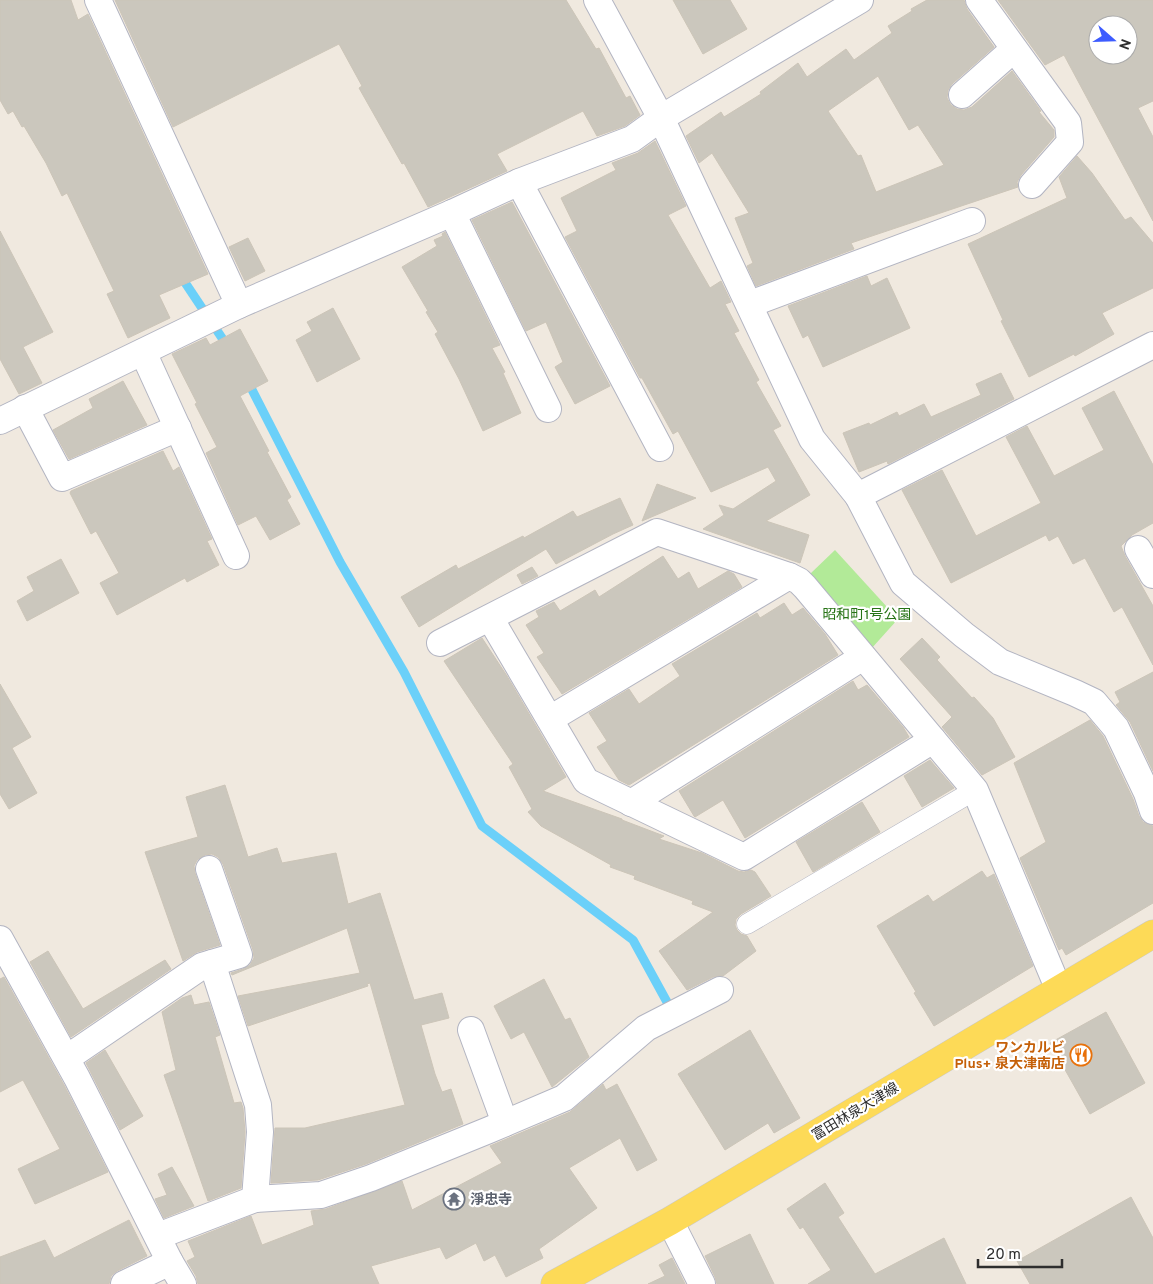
<svg xmlns="http://www.w3.org/2000/svg" width="1153" height="1284" font-family="Overpass,'Noto Sans JP',sans-serif">
<rect width="100%" height="100%" fill="#f0e9df"/>
<path fill="#b2ea98" d="M835,550L898,619L871,649L810,574Z"/>
<g fill="none" stroke-linecap="round" stroke-linejoin="round">
<g stroke="#6bd0f9" stroke-width="9">
<path d="M180,275L228,347"/>
<path d="M247,380L340,562L404,672L482,826L633,940L667,1002"/>
</g>
</g>
<g fill="#cbc7bd" stroke="#ccc5b8" fill-rule="evenodd">
<path d="M0,0H71L78,20L88,14L208,274L159,295L170,318L128,338L107,294L114,291L67,193L62,196L46,163L24,126L22,127L13,111L8,114L0,100Z"/>
<path d="M115,0H566L596,49L599,48L626,98L630,96L640,115L625,126L597,136L583,111L497,154L507,171L428,207L404,163L402,164L359,88L362,86L339,44L173,127Z"/>
<path d="M673,0H730L747,29L703,54Z"/>
<path d="M927,0H964L967,9L994,47L952,84L948,90L947,98L951,105L957,109L964,110L972,107L1012,71L1041,111L1039,112L1054,130V137L1021,175L1017,182L1018,187L851,243L854,249L756,286L747,266L753,263L735,218L749,213L712,153L699,163L686,136L721,112L724,117L761,94L760,92L798,63L807,77L846,49L854,60L892,33L888,26L912,11L911,9ZM878,76L909,130L918,125L944,165L876,192L861,155L858,156L828,111Z"/>
<path d="M998,0H1153V101L1138,108L1153,137V221L1064,55L1045,65ZM1098,25H1128V55H1098Z"/>
<path d="M655,141L686,206L668,215L710,288L721,281L731,302L725,304L739,331L734,333L759,380L756,382L781,426L773,430L810,495L766,521L809,535L800,563L703,529L724,515L719,505L733,509L776,481L768,467L711,492L678,431L673,434L642,378H640L565,237L577,231L561,198L616,170L612,163L638,153Z"/>
<path d="M1077,156L1092,173L1125,220L1131,217L1153,243V288L1102,313L1114,334L1075,356L1074,354L1029,377L1001,321L1003,320L968,244L1067,198L1059,177Z"/>
<path d="M512,202L610,386L575,404L555,367L563,362L546,322L526,331L472,220Z"/>
<path d="M0,231L53,332L23,347L42,383L19,394L0,359Z"/>
<path d="M445,232L500,345L492,348L505,372L503,373L521,413L483,431L459,379L435,334L438,332L426,312L428,311L402,267L437,246L434,240L443,236L442,234Z"/>
<path d="M248,238L265,271L245,281L229,247Z"/>
<path d="M867,276L871,286L887,278L910,328L823,367L808,335L803,338L788,306Z"/>
<path d="M333,308L360,359L317,382L296,340L312,331L307,322Z"/>
<path d="M240,329L268,381L240,396L269,451L267,452L291,497L287,500L300,524L270,540L256,516L238,525L206,453L217,447L195,404L197,403L172,354L206,338L210,345Z"/>
<path d="M1001,373L1014,399L888,464L887,461L859,472L843,433L869,423L870,425L897,412L899,416L924,404L931,417L981,395L976,384Z"/>
<path d="M123,381L147,425L69,459L53,430L93,408L89,399Z"/>
<path d="M1114,391L1153,465V523L1132,535L1121,546L1125,556L1153,606V665L1122,607L1114,612L1085,558L1073,564L1058,536L1049,541L1046,535L951,583L902,490L942,470L976,536L1041,503L1006,437L1027,426L1054,476L1104,450L1082,408Z"/>
<path d="M163,451L173,471L179,467L212,539L207,541L219,565L187,582L185,578L117,615L100,583L119,573L96,531L91,534L70,493L71,491Z"/>
<path d="M657,484L696,498L642,521Z"/>
<path d="M620,498L633,525L613,534L556,564L546,549L419,627L401,597L456,565L458,569L523,536L524,538L573,511L577,517Z"/>
<path d="M663,556L678,579L689,572L698,589L728,571L734,574L742,587L562,694L537,657L544,653L526,625L539,617L536,611L554,602L560,611L595,590L599,597Z"/>
<path d="M61,559L79,593L27,621L17,601L34,591L27,577Z"/>
<path d="M532,567L538,576L522,584L517,575Z"/>
<path d="M784,603L792,615L803,608L825,634L838,655L629,785L619,780L597,747L607,741L589,713L629,689L639,704L680,676L672,664L757,613L760,618Z"/>
<path d="M482,638L507,676L566,777L543,791L622,819V820L664,836L659,839L702,853L738,871L744,872L751,870L755,872L771,896L741,914L736,919L735,925L737,930L741,934L747,936L756,951L723,976L713,977L687,990L659,951L713,912L692,904L693,901L634,879L635,876L610,867L611,865L541,826L528,812L532,809L509,767L513,764L444,661Z"/>
<path d="M922,638L940,657L937,660L972,698L974,697L993,718L1015,757L982,775L942,727L952,717L900,659Z"/>
<path d="M1153,672V771L1130,722L1116,705L1120,702L1115,692Z"/>
<path d="M853,681L858,690L867,685L903,727L909,737L745,838L723,800L695,817L694,816L679,791Z"/>
<path d="M0,684L31,737L12,748L37,793L9,809L0,794Z"/>
<path d="M1090,720L1103,736L1133,799L1139,816L1143,822L1153,826V903L1066,955L1062,948L1059,950L1020,858L1046,842L1014,763Z"/>
<path d="M930,760L954,788L922,807L904,776Z"/>
<path d="M225,785L248,857L277,848L282,863L336,853L348,904L380,893L414,1000L442,993L449,1018L421,1025L435,1074L442,1092L451,1089L463,1124L366,1164L318,1180L271,1183L275,1128H305L405,1105L370,983L367,984L368,986L248,1026L238,996L360,973L347,928L232,975L231,973L243,969L250,965L254,958L253,950L223,864L218,857L212,854L205,855L197,860L194,866L195,873L220,945L197,952L183,961L145,852L198,837L186,797Z"/>
<path d="M862,802L880,832L813,872L796,842Z"/>
<path d="M982,871L987,878L994,874L1033,966L934,1026L914,993L916,992L877,926L928,895L933,902Z"/>
<path d="M48,951L83,1009L165,960L171,969L71,1037L30,962Z"/>
<path d="M4,977L64,1085L108,1172L35,1204L18,1169L60,1149L23,1080L0,1092V979Z"/>
<path d="M544,979L565,1020L570,1018L589,1057L552,1087L524,1032L511,1039L494,1006Z"/>
<path d="M191,995L194,1005L209,1002L220,1035L215,1037L234,1103L241,1102L243,1108L245,1132L241,1188L208,1201L164,1075L176,1070L162,1012L182,998Z"/>
<path d="M1106,1012L1145,1083L1090,1114L1050,1043Z"/>
<path d="M750,1030L800,1118L774,1133L768,1123L725,1150L678,1074Z"/>
<path d="M105,1050L143,1116L120,1130L86,1063Z"/>
<path d="M603,1084L606,1090L617,1084L657,1160L637,1171L620,1138L569,1168L597,1208L539,1249L543,1258L506,1277L495,1255L484,1261L476,1243L446,1259L440,1247L371,1266L379,1284H198L196,1276L187,1261L195,1257L188,1241L251,1216L262,1245L314,1225L311,1211L326,1209L402,1181L412,1210L502,1163L490,1146L570,1112Z"/>
<path d="M172,1167L194,1206L164,1218L155,1199L167,1195L158,1174Z"/>
<path d="M825,1183L844,1213L838,1217L875,1274L944,1238L966,1284H808L831,1270L803,1227L800,1229L787,1209Z"/>
<path d="M1131,1197L1153,1238V1284H1030L1017,1261Z"/>
<path d="M129,1220L147,1256L117,1271L111,1276L109,1284H0V1257L45,1240L54,1258Z"/>
<path d="M750,1234L774,1284H717L715,1277L705,1256Z"/>
<path d="M672,1258L685,1284H648L665,1276L659,1265Z"/>
</g>
<g fill="none" stroke-linecap="round" stroke-linejoin="round">
<g stroke="#b3b5c2" stroke-width="21">
<path id="pedestrian" d="M747,924L975,790"/>
</g>
<g stroke="#b3b5c2" stroke-width="28">
<g id="minor">
<path d="M98,0L239,305"/>
<path d="M597,0L661,118L812,439L858,496L903,583L964,635L1000,662L1075,693L1094,702L1116,728L1147,793L1153,811"/>
<path d="M979,0L1068,123L1070,142L1032,185"/>
<path d="M962,95L1014,49"/>
<path d="M519,182L660,448"/>
<path d="M452,213L548,409"/>
<path d="M750,304L972,221"/>
<path d="M143,352L236,556"/>
<path d="M25,408L62,478L178,428"/>
<path d="M0,421L239,305L452,213L519,182L632,139L661,118L860,0"/>
<path d="M858,496L1153,345"/>
<path d="M1138,549L1153,575"/>
<path d="M490,618L586,781L744,857L933,740"/>
<path d="M440,643L657,532L789,576L799,581L805,587L975,790L1059,990"/>
<path d="M550,719L789,576"/>
<path d="M631,803L863,657"/>
<path d="M0,939L77,1078L170,1262L183,1284"/>
<path d="M471,1030L505,1123"/>
<path d="M67,1058L202,966L239,955L209,869"/>
<path d="M255,1199L321,1195L371,1178L489,1130L564,1098L646,1028L720,990"/>
<path d="M670,1221L702,1284"/>
<path d="M158,1236L255,1199L260,1132L258,1105L212,963"/>
<path d="M124,1284L170,1262"/>
</g>
</g>
<g stroke="#c9c9c9" stroke-width="29">
<path id="primary" d="M555,1284L670,1221L1153,934"/>
</g>
<use href="#pedestrian" stroke="#fff" stroke-width="20"/>
<use href="#minor" stroke="#fff" stroke-width="26"/>
<use href="#primary" stroke="#fdda57" stroke-width="28"/>
</g>
<defs>
<g id="restaurant-ring" transform="scale(1.125)"><circle r="9.5" fill="#fff" stroke="#e8710a" stroke-width="1.5"/><path d="M-5-6h1v4h1v-4h1v4h1v-4h1v5L-1.5 .5V6h-2V.5L-5-1ZM5-6V6H3V1.5H1.5Q1.5-4 5-6Z" fill="#e8710a"/></g>
<g id="temple-ring" transform="scale(1.125)"><circle r="9.5" fill="#fff" stroke="#6b7280" stroke-width="1.5"/><path d="M0-6L5-2H3V0L6.5 2.5H4V6H1.5V3h-3V6H-4V2.5H-6.5L-3 0V-2H-5Z" fill="#6b7280"/></g>
</defs>
<g fill-rule="evenodd">
<use href="#restaurant-ring" x="1081" y="1055"/>
<use href="#temple-ring" x="454" y="1199"/>
</g>
<g text-anchor="middle" stroke-width="4.5" stroke-linejoin="round" paint-order="stroke">
<g font-size="14" fill="#267315" stroke="#fff">
<text x="867" y="619">昭和町1号公園</text>
</g>
<g font-size="14" font-weight="bold" fill="#c56008" stroke="#fff" text-anchor="end">
<text x="1065" y="1052">ワンカルビ<tspan x="1065" dy="16">Plus+ 泉大津南店</tspan></text>
</g>
<g font-size="14" fill="#2e2e2e" stroke="#fff">
<text transform="translate(855 1111) rotate(-31)" y="5">富田林泉大津線</text>
</g>
<g font-size="14" font-weight="bold" fill="#5b616d" stroke="#fff" text-anchor="start">
<text x="470" y="1204">淨忠寺</text>
</g>
</g>
<g transform="translate(1113 40) rotate(110)"><circle r="24" fill="#ffffff" stroke="#ababab"/>
<path d="M0-4L9 19L0 12L-9 19Z" fill="#3d5cff"/>
<text y="-8" font-size="14" font-weight="bold" text-anchor="middle" fill="#2e2e2e">N</text>
</g>
<path d="M978 1259v8h84v-8" fill="none" stroke="#2e2e2e" stroke-width="2.5"/>
<text x="986" y="1259" font-size="15" fill="#2e2e2e" stroke="#ffffff" stroke-width="4" paint-order="stroke">20 m</text>
</svg>
